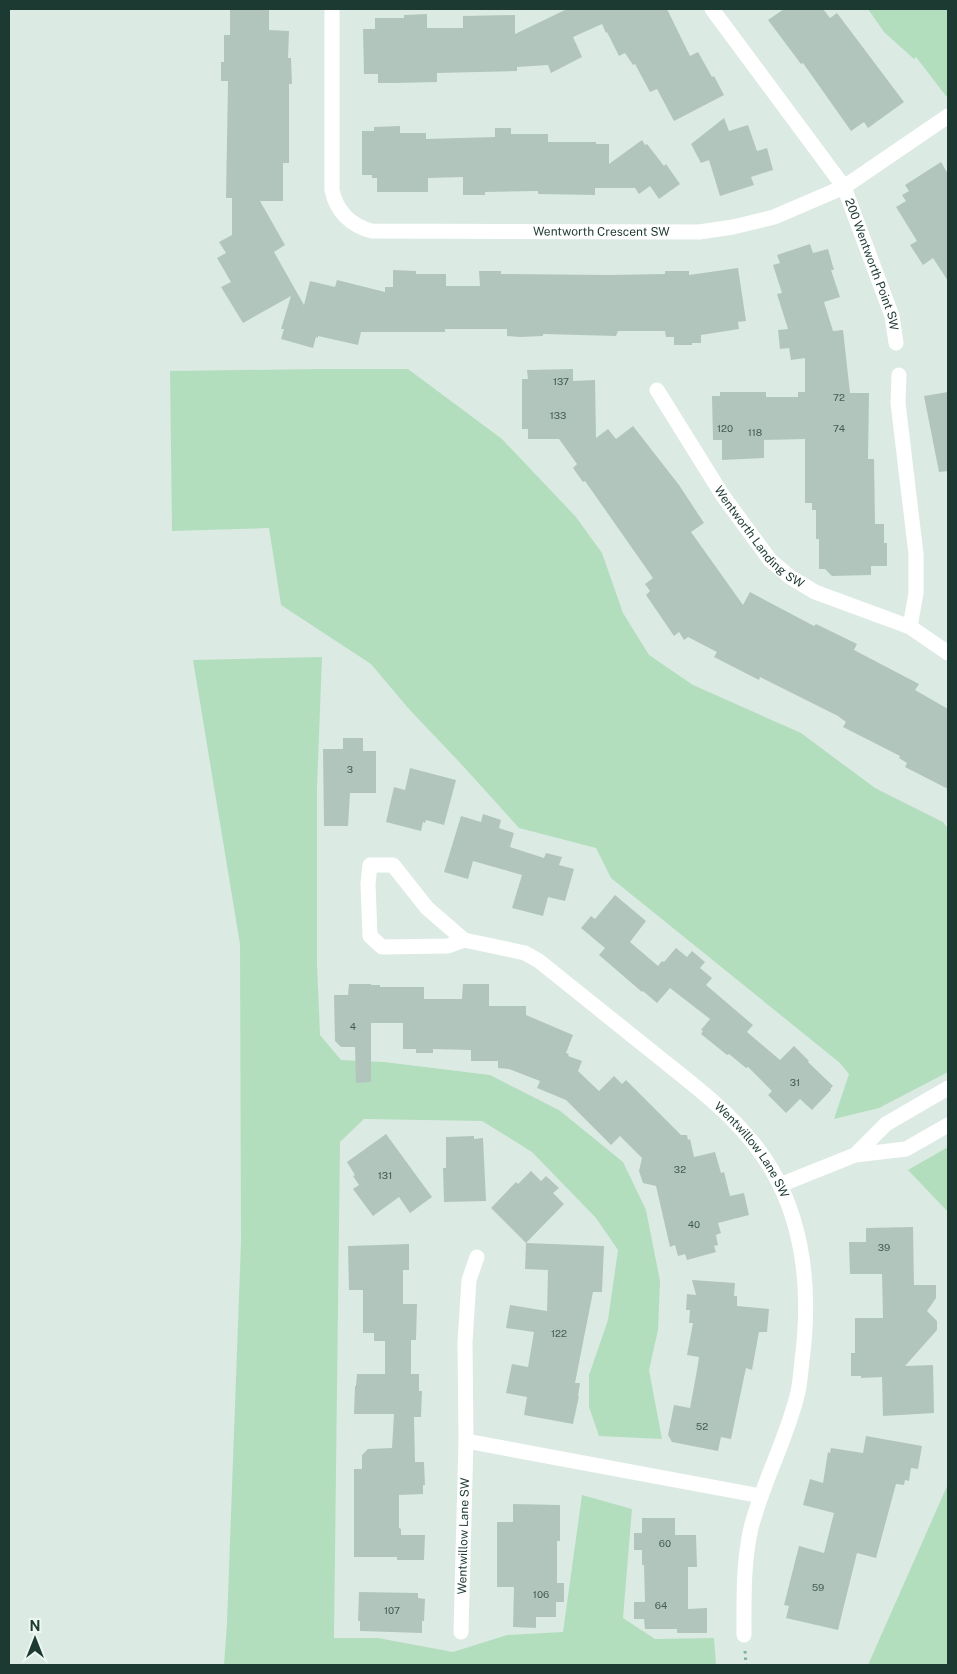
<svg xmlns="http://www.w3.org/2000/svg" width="957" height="1674" font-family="'Public Sans',sans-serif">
<rect width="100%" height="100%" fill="#dceae4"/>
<g fill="#b3debe">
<path d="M868,9H948V95L946,96L916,57L914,59L884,32Z"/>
<path d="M320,369H408L502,439L576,517L602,553L623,613L649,655L693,685L801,733L875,788L943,822L948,829V1072L879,1108L834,1119L849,1074L840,1063L611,878L596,848L519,828L463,766L408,708L371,664L281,605L269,528L172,531L170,371Z"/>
<path d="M322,657L317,788V963L320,1035L341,1060L384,1062L490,1075L559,1110L623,1162L646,1210L660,1281L658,1330L649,1370L662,1439L599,1436L589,1407V1375L608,1320L618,1250L596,1218L532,1152L482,1121L364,1119L340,1142L334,1638H378L453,1652L507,1635L563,1632L582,1495L632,1509L623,1618L655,1639L714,1638L716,1665H224L227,1623L241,1242L240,944L193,660Z"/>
<path d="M948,1147V1212L908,1170Z"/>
<path d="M948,1484V1665H868Z"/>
</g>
<g fill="#b2c5bd">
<path d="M230,9H269V30L289,31L288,58H291L292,84H289V163H283V201H260L285,245L274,252L304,305L310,281L335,287L337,280L385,292V287H393V270L416,271V274H446V286H480L479,271H501V274L608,275L665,274V271H689V275L738,268L746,321L738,322L739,329L701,335V343H692V345H674V337H666L665,331H618L616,336L543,334V336L520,337L507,336V329H445V332H361L358,345L318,336V338L316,337L313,348L281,339L284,329H281L291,296L243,323L221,287L231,282L217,258L226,253L219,242L232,235V198H226L228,81H221V62H224V35H230Z"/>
<path d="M567,9H667L690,56L698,52L712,77L714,76L724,95L674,121L657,89L650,92L635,64L633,65L625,53L619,56L607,32L606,33L602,24L573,37L582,57L551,73L548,65L517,67V71L437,73V82L395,83H378V74H364L363,29H375V18H404V15L427,14V28H463V16L515,15V34Z"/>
<path d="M784,9H823L830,18L837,13L904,102L868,128L864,122L851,131L803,63L801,64L768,20Z"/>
<path d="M724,118L729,131L748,125L757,151L767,148L773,170L751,177L754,185L720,196L709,160L701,163L691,144Z"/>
<path d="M400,126V133H426V139L495,137V128H511V134H548V142H596V144H609V164L642,140L645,145L647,144L664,166L666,164L680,184L659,199L650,186L639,194L635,188H595V195L538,194V191L485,192V195H463V177L428,178V192H377V178H372V175H362V131H374V127Z"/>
<path d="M941,162L948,174V281L933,258L923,265L910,245L917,241L896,207L906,201L902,195L909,191L905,185Z"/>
<path d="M810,244L813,253L828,249L834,270H831L840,297L824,302L833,331L843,330L850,393H869L868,459H874L875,524H884V543H887V566H871V575L832,576L825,569H819V539H816V510H812V503H805V439L764,440V458L722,460V440H713L712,396H720V392H766V397H798V392H805V358L791,360L789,348L780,349L778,330L788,329L777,294L782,293L773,265L780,263L777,255Z"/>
<path d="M573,369V381L595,380L596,438L608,429L616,439L633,426L679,485L704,523L691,532L743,605L750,592L814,626L816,624L857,644L854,650L919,684L915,690L948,709V789L905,767L907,763L899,758L900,756L843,727L846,722L838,716L760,677L759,680L714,657L717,652L688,637L684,640L679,632L674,636L646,595L650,591L645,584L653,578L585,481L583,482L573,468L577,464L559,439H528V429H522V379H528L527,370Z"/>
<path d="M948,392V471L939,472L924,396Z"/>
<path d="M343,738H363V751H376V793H350L348,826H324L323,749H343Z"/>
<path d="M410,768L456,780L444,825L426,820L425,823L423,822L421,831L386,822L394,787L405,790Z"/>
<path d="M483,814L501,820L499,828L514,833L510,847L544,858L546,853L562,857L559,865L574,869L565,901L548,897L543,916L512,908L522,875L473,861L468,879L444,872L461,816L481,822Z"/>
<path d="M615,895L646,921L630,942L658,966L662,961L664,962L676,948L687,957L692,951L705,962L700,968L712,978L706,985L753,1025L747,1032L780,1060L794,1046L809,1061L808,1062L833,1086L830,1089L831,1090L812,1110L800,1099L786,1113L768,1095L772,1091L748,1067L746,1068L729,1054L727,1055L701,1034L703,1031L701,1030L710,1019L670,988L657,1003L643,991L642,992L599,955L605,948L581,928L591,916L595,919Z"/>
<path d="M349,984H371V985H380V987H424V999H462L463,984H489V1006H526V1015L573,1035L566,1053L569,1054L568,1056L582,1061L578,1071L599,1091L614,1076L622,1084L626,1080L681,1135H687L688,1140L690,1139L694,1157L715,1152L721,1173L724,1172L730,1196L744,1193L749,1215L718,1223L721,1233L716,1235L718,1245L714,1246L716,1252L687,1260L685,1254L678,1256L675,1245L670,1247L656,1186L643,1183L639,1171L642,1158L620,1136L611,1145L566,1100L537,1088L540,1081L509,1069L498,1068V1061H471V1050L433,1049V1053H416V1049H403V1023H371V1082L356,1083L355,1047H341L335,1041L334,995H348Z"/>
<path d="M386,1134L432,1197L410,1213L399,1197L373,1216L353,1189L359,1185L353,1176L355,1175L347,1162Z"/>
<path d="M474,1136V1139L483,1138L486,1201L444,1202L443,1168H446V1137Z"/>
<path d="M531,1171L541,1181L546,1176L559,1188L553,1193L564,1204L526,1243L604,1246L602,1292H593L575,1383H580L578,1396H579L573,1424L524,1415L527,1397L506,1393L512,1364L528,1367L534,1332L506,1328L510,1305L547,1311L548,1270L525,1269L526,1243L491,1208L516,1182L518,1184Z"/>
<path d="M913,1227L914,1285H936V1298L927,1311L937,1321V1330L905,1366L933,1365L934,1413L883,1416L882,1377L861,1378V1376H851V1353H855V1318H883L882,1274H850L849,1242H866V1228Z"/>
<path d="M409,1244V1270H403V1304H417L416,1340H411V1374H419V1391H422L421,1417H414L415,1462H424L425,1485H423V1494L399,1495V1528L401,1529V1535H425L424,1560H397V1557H354V1469H362V1455L368,1449L392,1448L394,1414H354L355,1386H356L357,1374H385V1341H374V1333H363V1290H349L348,1246Z"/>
<path d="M692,1280L735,1283L734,1296H737V1306L769,1309L767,1332H759L752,1370L746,1368L731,1439L721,1437L718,1451L672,1442L668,1435L674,1405L690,1408L697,1370L699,1357L687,1355L693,1323H689L690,1310H686L687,1294L696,1295Z"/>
<path d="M866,1436L922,1446L918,1469L911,1468L909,1481L905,1480L904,1485L896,1484L876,1558L857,1553L838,1630L786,1618L789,1606L784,1605L799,1546L824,1553L834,1513L803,1505L810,1479L823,1483L828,1452L830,1453L831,1448L863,1453Z"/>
<path d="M513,1504L560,1505V1541H557V1583H564V1602H556V1617H536V1628L513,1627L514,1587H497V1522H513Z"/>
<path d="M642,1518H675V1535H696L697,1567H688V1609L707,1608V1633H677V1629H645L644,1619H634V1602H645L644,1565H642V1550H634V1533H642Z"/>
<path d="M359,1592L418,1593V1598L425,1599L424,1621H422V1633L360,1631V1621H358Z"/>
</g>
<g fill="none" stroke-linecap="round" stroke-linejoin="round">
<path stroke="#7ab19e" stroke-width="3" stroke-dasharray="2.5 4" stroke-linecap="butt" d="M745,1651L746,1665"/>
<g stroke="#fff" stroke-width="15">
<path id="s1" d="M332,9V190C336,211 351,226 372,231L699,232L733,227L774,217L844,187L948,116"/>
<path id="s2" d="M712,9L844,187L892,316L896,343"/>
<path d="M899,375L898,403L916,554V593L910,627"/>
<path id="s3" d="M657,390L723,496L770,560L790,577L815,592L910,627L948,653"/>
<path id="s4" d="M464,940L448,946L382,947L370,936L368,884L370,865H393L427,908L464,940L511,950L525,953L539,961C579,993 620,1026 660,1058C694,1085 727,1110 754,1144C803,1205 812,1285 802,1360C801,1371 800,1382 798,1392C787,1439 763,1481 751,1528C743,1563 744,1599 744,1635"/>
<path d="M855,1155L886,1124L948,1088"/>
<path d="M780,1185L855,1155L906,1149L948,1125"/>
<path d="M466,1441L761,1496"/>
<path id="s5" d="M461,1632L466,1441L465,1342L469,1280L477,1257"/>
</g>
</g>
<g text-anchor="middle" stroke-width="4.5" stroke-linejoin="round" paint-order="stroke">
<g font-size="10" fill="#425d55">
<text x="561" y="385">137</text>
<text x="839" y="401">72</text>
<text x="558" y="419">133</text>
<text x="725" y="432">120</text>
<text x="839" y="432">74</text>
<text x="755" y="436">118</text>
<text x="350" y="773">3</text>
<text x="353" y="1030">4</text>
<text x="795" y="1086">31</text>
<text x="680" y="1173">32</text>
<text x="385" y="1179">131</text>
<text x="694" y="1228">40</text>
<text x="884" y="1251">39</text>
<text x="559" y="1337">122</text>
<text x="702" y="1430">52</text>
<text x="665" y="1547">60</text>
<text x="818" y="1591">59</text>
<text x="541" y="1598">106</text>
<text x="661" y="1609">64</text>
<text x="392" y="1614">107</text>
</g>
<g font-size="12" fill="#1d3a32" stroke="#edf7f2">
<text dy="4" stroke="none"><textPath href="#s1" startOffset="471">Wentworth Crescent SW</textPath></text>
<text dy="4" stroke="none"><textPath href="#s2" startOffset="304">200 Wentworth Point SW</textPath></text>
<text dy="4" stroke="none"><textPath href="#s3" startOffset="180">Wentworth Landing SW</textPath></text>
<text dy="4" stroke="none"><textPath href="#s4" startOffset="662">Wentwillow Lane SW</textPath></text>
<text dy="4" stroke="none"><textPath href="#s5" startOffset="96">Wentwillow Lane SW</textPath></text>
</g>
</g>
<rect width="957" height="1674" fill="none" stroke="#1d3a32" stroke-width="20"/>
<g transform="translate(35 1639)" stroke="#edf7f2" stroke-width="4" paint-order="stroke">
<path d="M0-4L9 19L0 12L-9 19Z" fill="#1d3a32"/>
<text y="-8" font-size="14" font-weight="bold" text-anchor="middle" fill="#1d3a32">N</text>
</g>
</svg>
